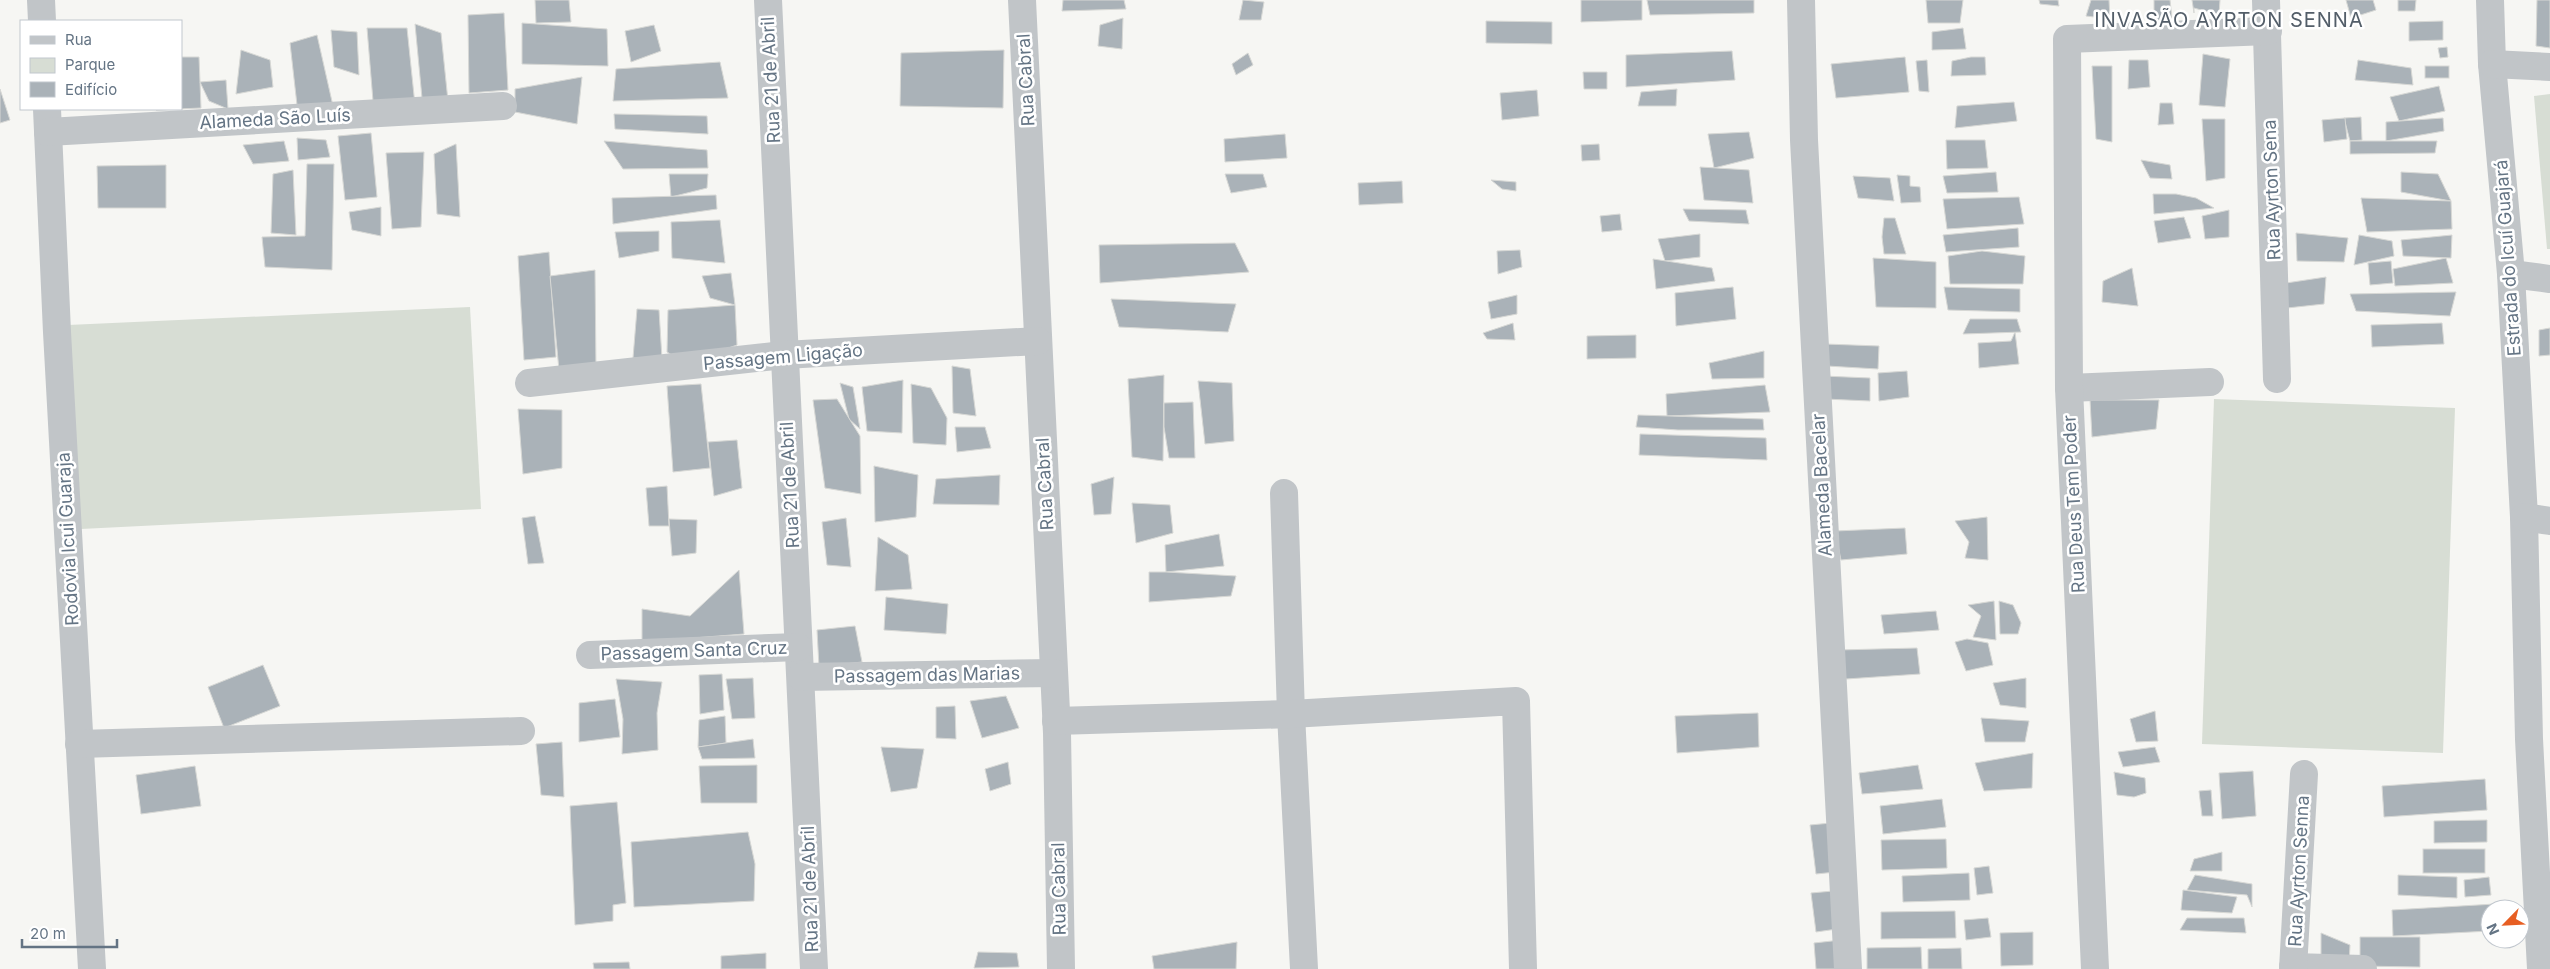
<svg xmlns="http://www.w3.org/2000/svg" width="2550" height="969" font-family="Inter,sans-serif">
<rect width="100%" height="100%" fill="#f6f6f3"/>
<g fill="#d7ddd4">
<path d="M2550,94V249H2547L2534,96Z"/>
<path d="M470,307L481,509L81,529L68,325Z"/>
<path d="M2214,399L2455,408L2443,753L2202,744Z"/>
</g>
<g fill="#aab2b8" stroke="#d7d8d5">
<path d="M535,0H569L571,22L536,23Z"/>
<path d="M1063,0H1124L1126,9L1062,11Z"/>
<path d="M1243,0L1264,2L1261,20H1239Z"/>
<path d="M1581,0H1642V20L1581,22Z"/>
<path d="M1647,0H1754V13L1650,15Z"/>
<path d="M1926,0H1963L1960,23H1928Z"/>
<path d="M2039,0H2058L2059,6L2040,4Z"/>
<path d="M2091,0H2109L2110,19L2086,16Z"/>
<path d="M2154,0H2170L2172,18L2154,21Z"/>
<path d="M2192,0H2220L2219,15L2194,8V13Z"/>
<path d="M2346,0H2373L2376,10L2351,18Z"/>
<path d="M2398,0H2416L2415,11H2398Z"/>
<path d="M2537,0H2550V48L2536,46Z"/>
<path d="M504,13L508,90L469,93L468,15Z"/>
<path d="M1123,18L1122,49L1098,46L1100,25Z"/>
<path d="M1486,21L1552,22V44L1486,43Z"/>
<path d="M2443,21V40L2409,41V22Z"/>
<path d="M522,23L607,29L608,66L522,64Z"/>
<path d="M415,24L441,33L448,101L422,98Z"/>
<path d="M654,25L661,51L631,62L625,31Z"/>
<path d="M367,28H407L415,105L373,101Z"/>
<path d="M1963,28L1966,49L1932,50V32Z"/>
<path d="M331,30L357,32L359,75L334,67Z"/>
<path d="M317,35L333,106L297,105L290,43Z"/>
<path d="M2447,47L2448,57L2440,58L2438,48Z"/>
<path d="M241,50L270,60L273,87L236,94Z"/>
<path d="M1004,50L1003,108L900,106L901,53Z"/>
<path d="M1732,51L1735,80L1626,87V55Z"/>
<path d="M1248,53L1253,65L1236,75L1232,64Z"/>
<path d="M2203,54L2230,59L2225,107L2199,105Z"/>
<path d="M181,57H199L201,108L156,110L181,109Z"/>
<path d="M1905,57L1909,92L1836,98L1831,64Z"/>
<path d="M1971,57H1985L1986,75L1951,76L1952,61Z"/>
<path d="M1927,60L1929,92L1919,91L1916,61Z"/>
<path d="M2129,60H2148L2150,87L2128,89Z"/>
<path d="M2358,60L2411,68L2413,85L2355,80Z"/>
<path d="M720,62L728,98L613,101L616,69Z"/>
<path d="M2092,66H2112V142L2096,139Z"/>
<rect x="2425" y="66" width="24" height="12"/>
<path d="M1583,72H1607V89H1584Z"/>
<path d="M582,77L577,124L515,112V89Z"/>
<path d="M226,80L228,109L209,101L200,82Z"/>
<path d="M2439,86L2445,111L2399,121L2390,97Z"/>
<path d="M0,89L10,120L0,123Z"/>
<path d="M1677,89L1676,106H1638L1641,92Z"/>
<path d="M1537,90L1539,116L1502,120L1500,93Z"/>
<path d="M2014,102L2017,121L1955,128L1957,106Z"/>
<path d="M2160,103H2172L2174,124L2158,125Z"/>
<path d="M614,114L707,116L708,134L615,129Z"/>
<path d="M2361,117L2362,140L2350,141L2344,118Z"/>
<path d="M2345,118L2347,139L2324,142L2322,120Z"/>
<path d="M2443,118L2444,131L2386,141V122Z"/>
<path d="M2202,119H2225V178L2206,181Z"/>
<path d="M1749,132L1754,158L1714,168L1708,134Z"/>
<path d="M371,133L377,197L345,200L338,136Z"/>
<path d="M1285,134L1287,158L1225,162L1224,139Z"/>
<path d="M297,138L326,140L330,157L298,160Z"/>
<path d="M1946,140H1985L1988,168L1947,169Z"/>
<path d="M284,141L289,161L253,164L243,145Z"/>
<path d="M604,141L707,150L708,168L623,169Z"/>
<path d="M2350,141H2437L2435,153L2350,154Z"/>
<path d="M456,144L460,217L437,214L434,154Z"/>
<path d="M1599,144L1600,160L1582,161L1581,145Z"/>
<path d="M424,152L421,227L392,229L386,153Z"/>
<path d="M2141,160L2170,165L2172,179L2150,178Z"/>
<path d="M307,164H334L332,270L265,267L262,237L305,236Z"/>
<path d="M166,165V208H98L97,166Z"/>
<path d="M1700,167L1749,170L1753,203L1704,200Z"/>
<path d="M293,170L296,235L271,233L273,174Z"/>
<path d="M1996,172L1998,192L1947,193L1943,176Z"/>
<path d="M2401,172L2438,174L2451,201L2401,192Z"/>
<path d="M669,174H708L707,188L671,197Z"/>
<path d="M1225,174H1263L1267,187L1231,193Z"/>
<path d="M1897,175L1910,176V186L1920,187L1921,202L1901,203Z"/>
<path d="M1853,176L1890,178L1894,201L1858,198Z"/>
<path d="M1491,180L1516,182V191L1502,189Z"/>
<path d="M1402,181L1403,203L1359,205L1358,183Z"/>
<path d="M2153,194H2176L2196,198L2214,208L2154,214Z"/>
<path d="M716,195L717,209L613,224L612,198Z"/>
<path d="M2019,197L2024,224L1947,229L1943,199Z"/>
<path d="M2361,198L2451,201L2452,229L2367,232Z"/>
<path d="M381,207V236L352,230L349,212Z"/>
<path d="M1683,209L1746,210L1749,224L1689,221Z"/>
<path d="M2229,210V237L2205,239L2202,216Z"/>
<path d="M1620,214L1622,230L1602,232L1600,216Z"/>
<path d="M2184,217L2191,238L2158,243L2154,221Z"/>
<path d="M1884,218H1895L1906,254H1884L1882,237Z"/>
<path d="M720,220L725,263L672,258L671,222Z"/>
<path d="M2018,228L2019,247L1946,252L1943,235Z"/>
<path d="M659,231V251L619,258L615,232Z"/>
<path d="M2296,233L2348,238L2344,262L2297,261Z"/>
<path d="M1700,234V257L1665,261L1658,239Z"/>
<path d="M2359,235L2392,241L2394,256L2354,265Z"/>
<path d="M2452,235L2451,258L2403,256L2401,240Z"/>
<path d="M1235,243L1249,272L1100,283L1099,245Z"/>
<path d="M1520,250L1522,267L1498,274L1497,251Z"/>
<path d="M1982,251L2025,256L2023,284H1950L1948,256Z"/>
<path d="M549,252L556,357L524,360L518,256Z"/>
<path d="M1873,258L1936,262V308L1876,307Z"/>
<path d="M2446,258L2453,283L2395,286L2393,269Z"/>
<path d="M1653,259L1712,268L1715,281L1656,289Z"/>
<path d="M2391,261L2393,283L2370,285L2368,263Z"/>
<path d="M2132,268L2138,306L2102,302L2103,281Z"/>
<path d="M595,270L596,370H559L550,276Z"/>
<path d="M731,273L735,305L710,298L702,276Z"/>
<path d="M2326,277L2324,304L2287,308L2286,283Z"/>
<path d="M1733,287L1736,319L1676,326L1675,293Z"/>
<path d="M1944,287L2020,289V312L1948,310Z"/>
<path d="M2456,292L2450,316L2356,311L2350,294Z"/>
<path d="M1517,295V314L1491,319L1488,302Z"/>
<path d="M1111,299L1236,304L1228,332L1119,327Z"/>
<path d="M735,305L737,345L685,363L667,352L668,310Z"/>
<path d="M637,309L659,310L662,359L633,358Z"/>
<path d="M1970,319H2017L2021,332L1963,334Z"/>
<path d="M1513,323L1515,340L1487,339L1483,333Z"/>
<path d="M2442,323L2444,344L2372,347L2371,325Z"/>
<path d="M2550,328V355L2539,356V330Z"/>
<path d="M2015,332L2019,364L1979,368L1978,343L2011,341Z"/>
<path d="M1636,335V358L1587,359V336Z"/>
<path d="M1825,344L1879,346L1878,369L1827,366Z"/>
<path d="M1764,351V378L1712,379L1709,363Z"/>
<path d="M952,366L970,369L976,416L953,413Z"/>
<path d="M1907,371L1909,397L1879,401L1878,373Z"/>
<path d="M1164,375L1163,461L1132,457L1128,379Z"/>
<path d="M1823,376L1870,378V401L1825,399Z"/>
<path d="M903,380L902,433L867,431L862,387Z"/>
<path d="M1198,381L1232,383L1234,441L1205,444Z"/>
<path d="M840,383L853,387L860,429L849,419Z"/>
<path d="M701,384L710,468L673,472L667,386Z"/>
<path d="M911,384L931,388L947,418L946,445L913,443Z"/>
<path d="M1765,385L1770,412L1667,416L1666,394Z"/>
<path d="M837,399L860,436L861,494L825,488L813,400Z"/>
<path d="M2090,400H2159L2156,429L2092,437Z"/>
<path d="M1193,402L1195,458H1169L1164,427V403Z"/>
<path d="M518,409L562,410V468L523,474Z"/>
<path d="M1638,415L1763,419L1764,430H1678L1636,427Z"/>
<path d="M955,427H985L991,448L957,452Z"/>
<path d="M1640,434L1766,438L1767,460L1639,455Z"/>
<path d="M737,440L742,488L714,496L708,442Z"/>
<path d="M874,466L918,475L916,517L875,522Z"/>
<path d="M1000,475L999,505L933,504L936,479Z"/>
<path d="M1114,477L1111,514L1094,515L1091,484Z"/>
<path d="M667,486L669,526H649L646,488Z"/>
<path d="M1132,503L1170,505L1173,533L1136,543Z"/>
<path d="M535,516L544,563L528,564L522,518Z"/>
<path d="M1987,517L1988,560L1965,558L1969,542L1955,521Z"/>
<path d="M846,518L851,567L827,565L822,522Z"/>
<path d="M669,519L697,520L696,553L672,556Z"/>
<path d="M1905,528L1907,554L1841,560L1835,531Z"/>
<path d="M1219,534L1224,566L1166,572L1165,545Z"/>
<path d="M878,537L908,555L912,589L875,591Z"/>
<path d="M739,570L744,634L642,642V609L690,616Z"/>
<path d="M1149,572H1166L1236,576L1231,596L1149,602Z"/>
<path d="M886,597L948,604L946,634L884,630Z"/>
<path d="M1994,601L1996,640L1973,637L1981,616L1968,605Z"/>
<path d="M1999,601L2013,605L2021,623L2018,634H2000Z"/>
<path d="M1936,611L1939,630L1884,634L1881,615Z"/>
<path d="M855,626L862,662L819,667L817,630Z"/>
<path d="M1967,639L1988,643L1993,665L1966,671L1955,642Z"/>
<path d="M1917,648L1920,674L1846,679L1838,650Z"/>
<path d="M263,665L280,706L224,728L208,687Z"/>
<path d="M722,674L724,710L700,714L699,675Z"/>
<path d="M753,678L755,718L732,719L726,679Z"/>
<path d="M2026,678V708L2000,705L1993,683Z"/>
<path d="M616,679L662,682L657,713L658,750L622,754L623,719Z"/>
<path d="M1006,696L1019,728L982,738L970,701Z"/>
<path d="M615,699L620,737L579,742V703Z"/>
<path d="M955,706L956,739L936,738V707Z"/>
<path d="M2155,711L2158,741L2136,742L2130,719Z"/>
<path d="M1758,713L1759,747L1677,753L1675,716Z"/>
<path d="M725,716L726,743L698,747L699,720Z"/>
<path d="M1981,718L2029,721L2025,742H1985Z"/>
<path d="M753,739L755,758L702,759L698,747Z"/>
<path d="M562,742L564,797L541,795L536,744Z"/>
<path d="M881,747L924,749L917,788L891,792Z"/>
<path d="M2155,747L2160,762L2123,767L2118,752Z"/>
<path d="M2033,753L2032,788L1984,791L1975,763Z"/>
<path d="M1008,762L1011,784L990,791L985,769Z"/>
<path d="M757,765V803H701L699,766Z"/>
<path d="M1918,765L1923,789L1862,794L1859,773Z"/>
<path d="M195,766L201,806L141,814L136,775Z"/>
<path d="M2253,771L2256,816L2222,819L2219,773Z"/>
<path d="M2114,772L2145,778L2146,793L2134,797L2117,795Z"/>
<path d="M2485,779L2487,810L2384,817L2382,786Z"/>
<path d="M2211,790L2213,816H2202L2199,791Z"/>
<path d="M1942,799L1946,827L1883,834L1880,806Z"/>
<path d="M617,802L626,903L613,905V921L575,925L570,806Z"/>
<path d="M2487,820V842L2434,843V821Z"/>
<path d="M1831,823L1836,872L1816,874L1810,825Z"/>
<path d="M748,832L755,864L754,901L634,907L631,842Z"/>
<path d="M1946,839L1947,868L1882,870L1881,840Z"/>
<rect x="2423" y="849" width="62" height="24"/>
<path d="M2222,852V871H2190L2194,859Z"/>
<path d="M1989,866L1993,893L1977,895L1974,868Z"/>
<path d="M1969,873L1970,900L1903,902L1902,876Z"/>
<path d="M2195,875L2252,884V907L2247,895L2187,890Z"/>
<path d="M2398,875L2457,877V898L2398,895Z"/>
<path d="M2489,877L2491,895L2465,897L2464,880Z"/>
<path d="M2183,890L2237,897L2232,913L2181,910Z"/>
<path d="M1833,891L1837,929L1816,932L1811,893Z"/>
<path d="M2495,904V909H2490V931L2393,936L2392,910Z"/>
<path d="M1955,911L1956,938L1881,939V912Z"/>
<path d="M1988,918L1991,937L1966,940L1964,920Z"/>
<path d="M2187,918H2244L2246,933L2180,930Z"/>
<path d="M2033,932V965L2001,966L2000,933Z"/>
<path d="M2321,933L2350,945L2349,964L2321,965Z"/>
<path d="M2360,937H2420V967L2360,966Z"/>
<path d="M1841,940L1845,969H1816L1814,943Z"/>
<path d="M1237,942L1236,969H1154L1152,956Z"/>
<path d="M1921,947L1922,969H1867V948Z"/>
<path d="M1961,948L1962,969H1928V949Z"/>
<path d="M978,952L1017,953L1019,967L974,968Z"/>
<path d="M766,953V969H721V956Z"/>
<path d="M629,962L630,969H594L593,963Z"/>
</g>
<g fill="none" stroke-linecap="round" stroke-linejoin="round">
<g stroke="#c1c5c8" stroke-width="28">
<path d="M41,0L42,21"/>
<path d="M768,0L814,969"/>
<path d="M1022,0L1057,733L1061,969"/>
<path d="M1801,0L1804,140L1848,969"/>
<path d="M2266,0L2277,379"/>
<path d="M2490,0L2492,64L2511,274L2524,517L2529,739L2541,969"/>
<path d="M2492,64L2550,67"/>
<path d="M47,109L57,332L92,969"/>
<path d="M48,132L503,106"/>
<path d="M2511,274L2550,279"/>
<path d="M529,383L784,355L1038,341"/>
<path d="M2069,388L2210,382"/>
<path d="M1284,493L1291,714L1304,969"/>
<path d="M2524,517L2550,521"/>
<path d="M590,655L798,647"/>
<path d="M801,677L1054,673"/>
<path d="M1056,721L1291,714L1516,701L1523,969"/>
<path d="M79,744L521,731"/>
<path d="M2293,967L2363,969"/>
<path d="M2095,969L2069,388L2067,39L2268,31"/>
<path d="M2293,969L2304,774"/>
</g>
</g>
<g text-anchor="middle" stroke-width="5" stroke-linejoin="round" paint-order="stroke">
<g font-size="18" fill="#647484" stroke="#fff">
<text transform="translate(771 80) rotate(-93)" y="6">Rua 21 de Abril</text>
<text transform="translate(1026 80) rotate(-93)" y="6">Rua Cabral</text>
<text transform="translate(275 119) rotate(-3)" y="6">Alameda São Luís</text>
<text transform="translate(2272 190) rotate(-92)" y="6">Rua Ayrton Sena</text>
<text transform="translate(2508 258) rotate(-94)" y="6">Estrada do Icuí Guajará</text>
<text transform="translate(783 357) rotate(-5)" y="6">Passagem Ligação</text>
<text transform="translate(1045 484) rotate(-93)" y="6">Rua Cabral</text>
<text transform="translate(790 485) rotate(-93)" y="6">Rua 21 de Abril</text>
<text transform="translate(1822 485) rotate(-93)" y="6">Alameda Bacelar</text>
<text transform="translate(2074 504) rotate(-93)" y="6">Rua Deus Tem Poder</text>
<text transform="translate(68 539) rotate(-93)" y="6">Rodovia Icui Guaraja</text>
<text transform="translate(694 651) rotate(-2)" y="6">Passagem Santa Cruz</text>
<text transform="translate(927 675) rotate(-1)" y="6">Passagem das Marias</text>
<text transform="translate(2299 871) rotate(-87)" y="6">Rua Ayrton Senna</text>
<text transform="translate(810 889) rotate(-92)" y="6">Rua 21 de Abril</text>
<text transform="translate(1059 889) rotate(-91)" y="6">Rua Cabral</text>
</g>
<g font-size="20" letter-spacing="1" fill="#535e69" stroke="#fff">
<text x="2229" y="27">INVASÃO AYRTON SENNA</text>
</g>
</g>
<rect x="20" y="20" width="162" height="90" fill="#ffffff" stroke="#c1c7ce"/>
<rect x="30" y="36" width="25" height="8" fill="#c1c5c8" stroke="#c1c7ce"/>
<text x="65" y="45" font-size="15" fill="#647484">Rua</text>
<rect x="30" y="58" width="25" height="15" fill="#d7ddd4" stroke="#c1c7ce"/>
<text x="65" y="70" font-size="15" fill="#647484">Parque</text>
<rect x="30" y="82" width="25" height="15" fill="#aab2b8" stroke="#c1c7ce"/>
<text x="65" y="95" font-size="15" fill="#647484">Edifício</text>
<g transform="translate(2505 924) rotate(246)"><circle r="24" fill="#ffffff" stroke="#c1c7ce"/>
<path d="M0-4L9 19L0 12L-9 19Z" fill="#e75e22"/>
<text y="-8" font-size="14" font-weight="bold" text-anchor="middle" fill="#647484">N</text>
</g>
<path d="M22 939v8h95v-8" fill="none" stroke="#647484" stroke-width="2.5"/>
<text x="30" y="939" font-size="15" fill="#647484" stroke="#ffffff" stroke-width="4" paint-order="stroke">20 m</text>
</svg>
